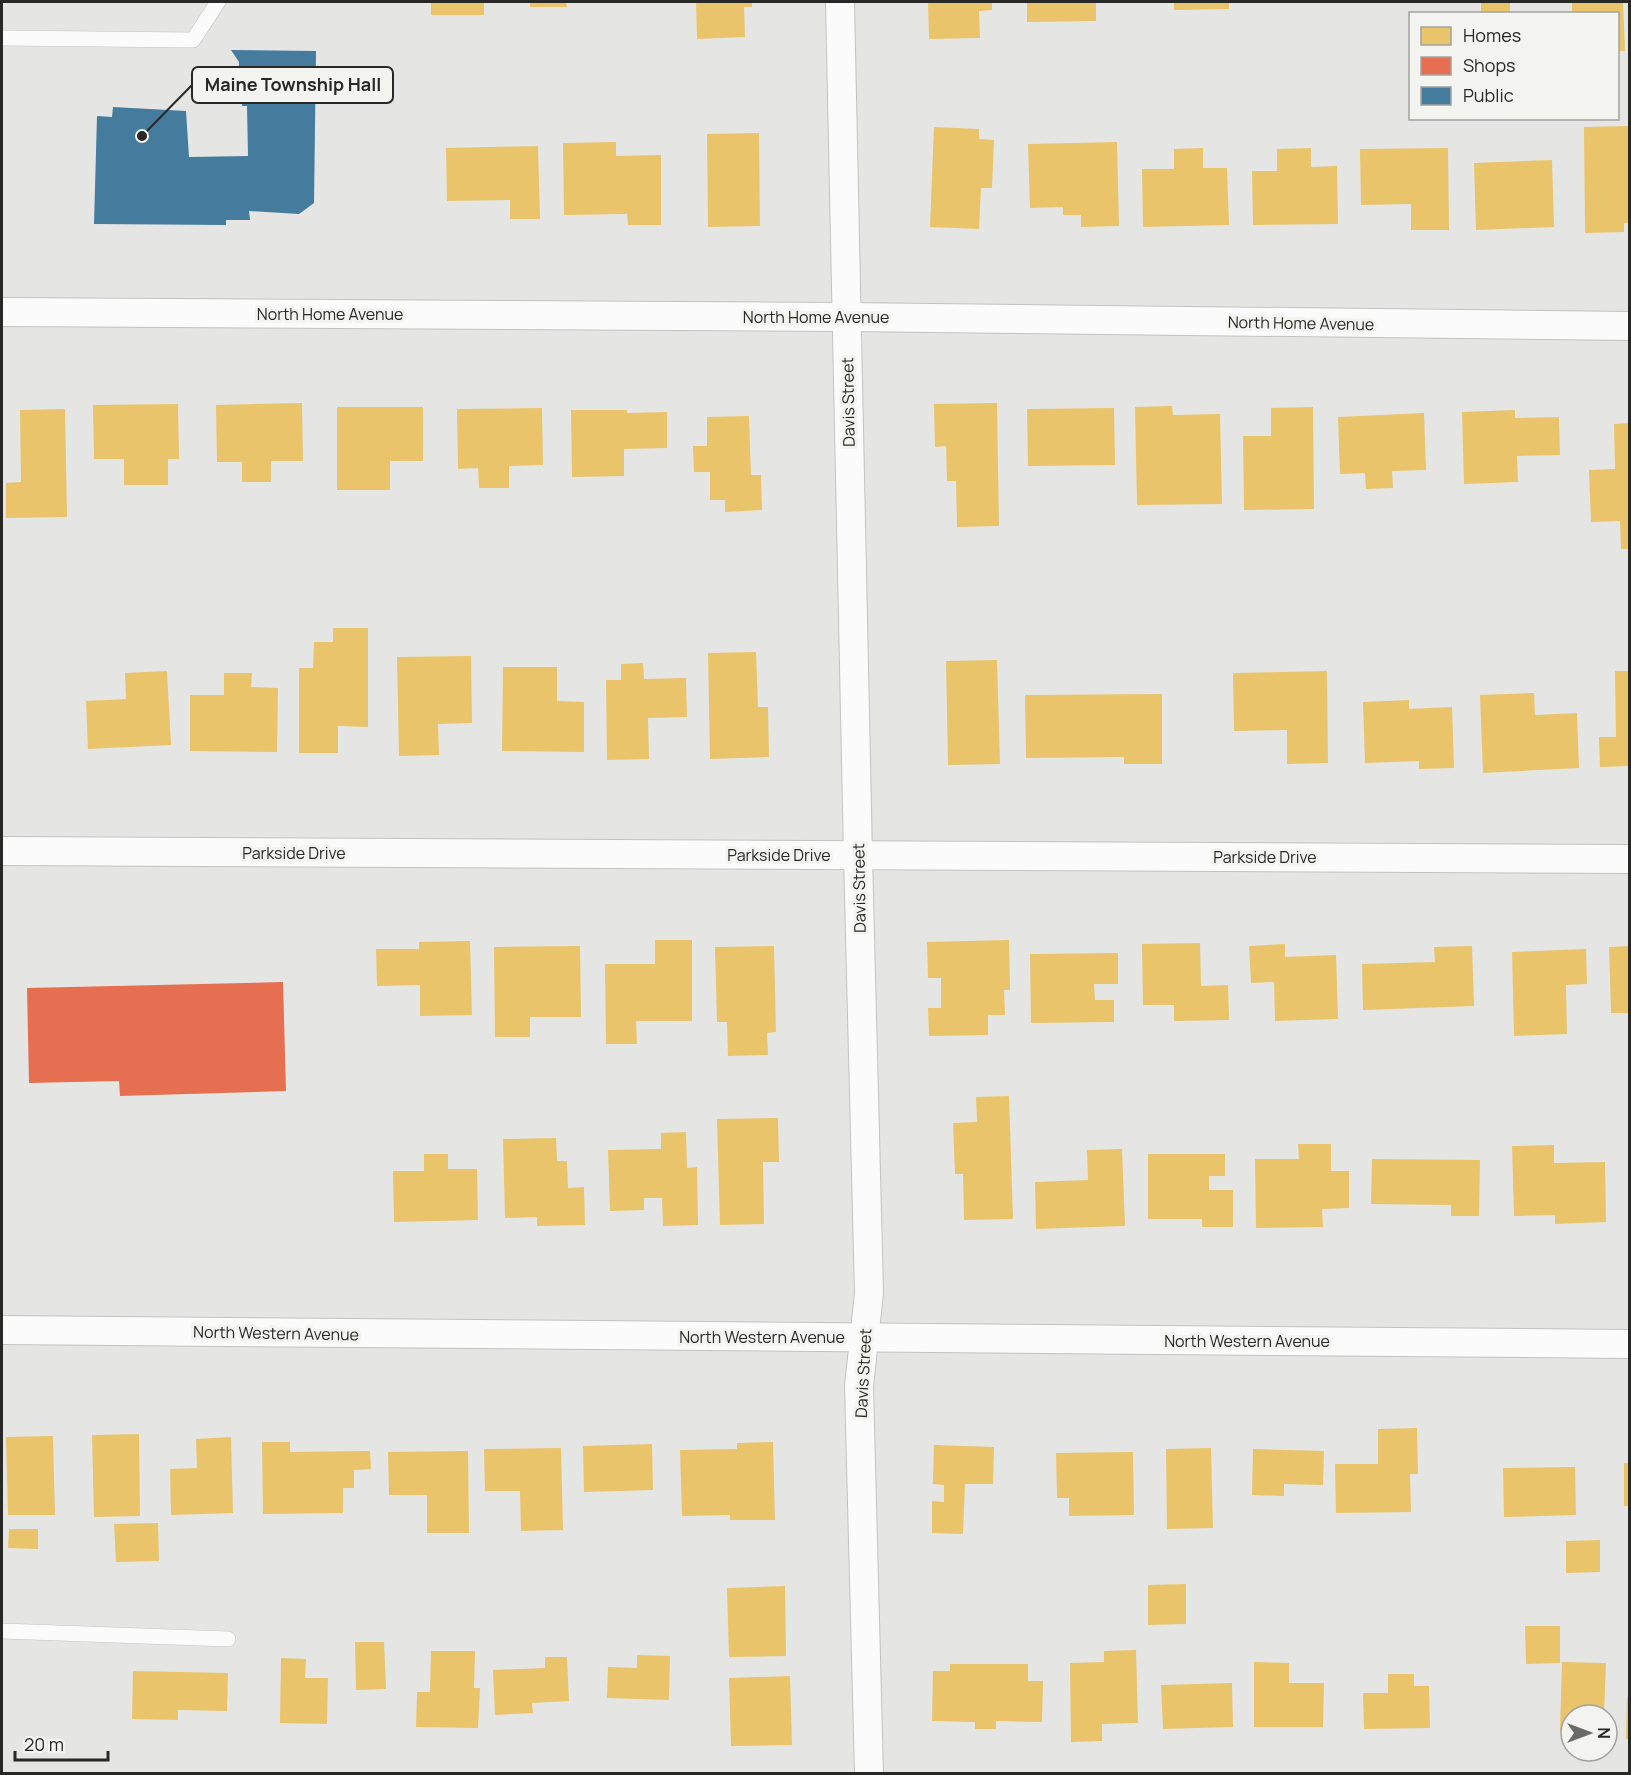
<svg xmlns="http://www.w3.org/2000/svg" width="1631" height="1775" font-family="Manrope,sans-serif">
<rect width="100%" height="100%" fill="#e5e6e4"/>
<g fill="#e9c46a">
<rect x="431" y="2" width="53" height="13"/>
<path d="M530,2H566L567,7H530Z"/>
<path d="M696,2H752V7H744L745,37L697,39Z"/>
<path d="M928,2H992V10L979,11L980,38L929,39Z"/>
<path d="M1027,2H1096V21L1027,22Z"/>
<path d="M1174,2H1229V9L1174,10Z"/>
<rect x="1481" y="2" width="29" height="12"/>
<path d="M1572,2H1623L1625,51H1618V14H1572Z"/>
<path d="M1630,126V223H1624V232L1585,233L1584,127Z"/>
<path d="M934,127L979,129V139L994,140L992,188H981L979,229L930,227Z"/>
<path d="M759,133L760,226L708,227L707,134Z"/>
<path d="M616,142V156L661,155V225H628L627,214L564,215L563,143Z"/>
<path d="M1117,142L1119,226L1081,227V215H1063V207L1030,208L1028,144Z"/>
<path d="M538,146L540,219H510V200L447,201L446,148Z"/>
<path d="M1203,148V168H1227L1229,225L1143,227L1142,169H1174V149Z"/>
<path d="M1311,148V167L1337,166L1338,224L1253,225L1252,171H1277V149Z"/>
<path d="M1448,148L1449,230H1411V204L1361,205L1360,149Z"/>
<path d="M1552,160L1554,227L1476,230L1474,163Z"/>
<path d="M302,403L303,461H271V482H242V462H217L216,405Z"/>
<path d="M997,403L999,526L957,527L956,481H947L946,446L935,447L934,404Z"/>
<path d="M178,404L179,459H168V485H124V459H94L93,405Z"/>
<path d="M1172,406L1173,415L1220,414L1222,504L1137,505L1135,407Z"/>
<path d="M337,407H423V461H390V490H337Z"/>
<path d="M1313,407L1314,509L1244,510L1243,436H1271V408Z"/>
<path d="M542,408L543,465L509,466V488H479L478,468L458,469L457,409Z"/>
<path d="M1114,408L1115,465L1028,466L1027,409Z"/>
<path d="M65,409L67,517L6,518V483L21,482L20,410Z"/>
<path d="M571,410H627V413L667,412V448L624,449V476L572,477Z"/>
<path d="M1515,410V418L1559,417L1560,455L1517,456L1518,482L1464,484L1462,412Z"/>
<path d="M1424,413L1426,470L1392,471L1393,488L1366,489L1365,473L1340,474L1338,417Z"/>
<path d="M749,416L751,475H761L762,510L725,512V500H710V472H694L693,446H707V417Z"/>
<path d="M1630,423V549H1621L1620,521L1591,522L1589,470L1615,469L1614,424Z"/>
<path d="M333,628H368V727L338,726V753H299V668H313L314,642H333Z"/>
<path d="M756,652L758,707H768L769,757L710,759L708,653Z"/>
<path d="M471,656L472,723L438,724L439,755L399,756L397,657Z"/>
<path d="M997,660L1000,764L948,765L946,661Z"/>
<path d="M643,663L644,679L686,678L687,717L648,718L649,759L607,760L606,680H621V664Z"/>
<path d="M503,667H557V701L584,702V752L502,751Z"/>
<path d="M167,671L171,745L88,749L86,701L126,699L125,673Z"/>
<path d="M1327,671L1328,763L1287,764V730L1234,731L1233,673Z"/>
<path d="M1615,671H1630V766L1600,767L1599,737H1616Z"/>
<path d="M224,673H252L251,687L278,688L277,752L190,751V695H224Z"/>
<path d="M1534,693L1535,715L1577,713L1579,768L1483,773L1480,695Z"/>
<path d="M1162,694V764H1124V757L1026,758L1025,695Z"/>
<path d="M1409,700V709L1452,707L1454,768L1419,769V761L1365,763L1363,702Z"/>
<path d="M655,940H692V1021H636L637,1044H606L605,964H655Z"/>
<path d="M1009,940L1010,990H1004L1005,1015H988V1035L929,1036L928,1008H941V978H928L927,942Z"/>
<path d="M470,941L472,1015L420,1016V985L377,986L376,949H419V942Z"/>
<path d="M1200,943L1201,986L1228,985L1229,1020L1174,1021V1005H1143L1142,944Z"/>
<path d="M1285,944V957L1336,955L1338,1019L1275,1021L1274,982L1251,983L1249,946Z"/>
<path d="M580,946L581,1017H530V1037H495L494,947Z"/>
<path d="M774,946L776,1032L767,1033L768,1055L728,1056L727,1022H717L715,947Z"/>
<path d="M1472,946L1474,1006L1363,1010L1362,964L1435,962L1434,947Z"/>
<path d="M1630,946V1013H1611L1609,947Z"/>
<path d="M1586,949L1587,984L1566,985L1567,1034L1514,1036L1512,952Z"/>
<path d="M1118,953V984H1094L1095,1000H1114V1022L1031,1023L1030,954Z"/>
<path d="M1009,1096L1013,1219L964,1220L963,1174H955L953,1123L977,1122L976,1097Z"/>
<path d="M778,1118L779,1162H763L764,1224L720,1225L717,1119Z"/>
<path d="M686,1132L687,1168L697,1167L698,1225L663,1226L662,1198H644V1210L610,1211L608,1150L661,1149V1133Z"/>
<path d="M556,1138L557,1161H567L568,1188L584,1187L585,1225L537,1226V1217L505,1218L503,1139Z"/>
<path d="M1298,1144H1331V1171H1349V1208L1322,1209L1323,1227L1256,1228L1255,1159H1299Z"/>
<path d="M1554,1145V1163L1605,1162L1606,1222L1555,1224V1215L1514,1216L1512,1146Z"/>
<path d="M1122,1149L1125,1226L1036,1229L1035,1182L1088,1180L1087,1150Z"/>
<path d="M424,1154H448V1169H477L478,1220L394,1222L393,1171H424Z"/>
<path d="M1148,1154H1225V1176H1209V1190H1233V1227H1202V1219H1148Z"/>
<path d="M1372,1159L1480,1160L1479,1216H1451V1205L1371,1204Z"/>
<path d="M1417,1428L1418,1474H1410L1411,1512L1336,1513L1335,1464H1378V1429Z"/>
<path d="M139,1434L140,1516L94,1517L92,1435Z"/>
<path d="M53,1436L55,1515H8L6,1437Z"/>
<path d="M231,1437L233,1513L171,1515L170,1469L197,1468L196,1439Z"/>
<path d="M262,1442H290V1452L370,1451L371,1469L354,1470V1488H343V1513L263,1514Z"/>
<path d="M773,1442L775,1520H730V1515L682,1516L680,1450L737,1449V1443Z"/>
<path d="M652,1444L653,1490L584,1492L583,1446Z"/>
<path d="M934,1445L994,1447L993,1484H965L963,1534L932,1533V1501L944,1502V1485L933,1484Z"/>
<path d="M561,1448L563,1530L521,1531L520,1491H485L484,1449Z"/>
<path d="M1211,1448L1213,1528L1167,1529L1166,1449Z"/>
<path d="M1253,1449L1324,1451L1323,1485L1284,1484V1496L1252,1495Z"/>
<path d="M468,1451L469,1533H427V1495H389L388,1452Z"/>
<path d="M1133,1452L1134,1515L1069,1516V1498H1057L1056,1453Z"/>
<rect x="1624" y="1463" width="6" height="43"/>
<path d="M1575,1467L1576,1515L1504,1517L1503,1468Z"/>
<path d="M158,1523L159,1561L116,1562L114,1524Z"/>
<path d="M9,1529H38V1549L8,1548Z"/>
<path d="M1600,1540V1572L1566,1573V1541Z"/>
<path d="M1186,1584V1624L1148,1625V1585Z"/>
<path d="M785,1586L786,1656L729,1657L727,1588Z"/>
<path d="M1525,1626H1560V1663L1526,1664Z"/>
<path d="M355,1642H384L386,1689L356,1690Z"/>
<path d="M1136,1650L1138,1723L1102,1724V1741L1071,1742L1070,1663L1104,1662V1651Z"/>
<path d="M431,1651H475L474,1688H480L478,1728L416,1727L417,1692H430Z"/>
<path d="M637,1655L670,1656L669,1700L607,1698L608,1667L637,1668Z"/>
<path d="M545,1657H567L569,1701L532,1703L533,1713L495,1715L493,1670L545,1668Z"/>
<path d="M281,1658L306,1659L305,1678H328L327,1724L280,1723Z"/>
<path d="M1254,1662L1289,1663V1683H1324L1323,1727H1254Z"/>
<path d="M1562,1662L1606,1663L1604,1715H1571V1731H1560Z"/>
<path d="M950,1664H1028V1681H1043L1042,1722L996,1721V1729H975V1722L932,1721L933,1671H950Z"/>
<path d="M133,1671L228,1673L227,1711L178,1710V1720L132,1719Z"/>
<path d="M1388,1674H1414V1686H1429L1430,1728L1364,1729L1363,1693H1388Z"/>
<path d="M790,1676L792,1745L731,1746L729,1678Z"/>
<path d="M1232,1683L1233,1727L1163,1729L1161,1685Z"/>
<path d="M1627,1697H1630V1739H1626Z"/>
</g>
<path fill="#e76f51" d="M283,982L286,1091L120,1096L119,1081L29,1083L27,988Z"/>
<path fill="#457b9d" d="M231,50L316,51L314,203L299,214L249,211L250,220H226V225L94,224L97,116L112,117L113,107L186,111L189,157L248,156L247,106H242V90L238,88L239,62Z"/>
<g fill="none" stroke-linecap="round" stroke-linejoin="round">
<g stroke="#c2c3c1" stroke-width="16">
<g id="service">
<path d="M2,38L193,40L218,2"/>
<path d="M2,1631L228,1639"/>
</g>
</g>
<g stroke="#c2c3c1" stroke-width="30">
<g id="minor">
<path d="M840,2L858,856L869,1293L859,1386L869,1774"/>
<path d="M2,312L846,317L1630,326"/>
<path d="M2,851L1630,859"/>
<path d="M2,1330L1630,1344"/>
</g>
</g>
<use href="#service" stroke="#fbfbfb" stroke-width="15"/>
<use href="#minor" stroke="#fbfbfb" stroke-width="28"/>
</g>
<g text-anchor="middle" stroke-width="6" stroke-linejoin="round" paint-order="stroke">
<g font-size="16" fill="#282827" stroke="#f3f4f0">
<text x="330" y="320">North Home Avenue</text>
<text x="816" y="323">North Home Avenue</text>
<text transform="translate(1301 323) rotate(1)" y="6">North Home Avenue</text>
<text transform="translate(848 402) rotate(-91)" y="6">Davis Street</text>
<text x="294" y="859">Parkside Drive</text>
<text x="779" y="861">Parkside Drive</text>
<text x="1265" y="863">Parkside Drive</text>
<text transform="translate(859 888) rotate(-91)" y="6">Davis Street</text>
<text transform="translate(276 1333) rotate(1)" y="6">North Western Avenue</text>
<text x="762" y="1343">North Western Avenue</text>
<text x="1247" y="1347">North Western Avenue</text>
<text transform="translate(863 1373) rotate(-87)" y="6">Davis Street</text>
</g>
</g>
<path fill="none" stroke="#282827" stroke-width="2" d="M142 136L192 85"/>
<circle fill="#282827" stroke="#f3f4f0" stroke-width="2" cx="142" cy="136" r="6"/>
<rect fill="#f3f4f0" stroke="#282827" stroke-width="2" x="192" y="67" width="201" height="36" rx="6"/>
<g font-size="18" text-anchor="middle" font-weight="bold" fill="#282827">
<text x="293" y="91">Maine Township Hall</text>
</g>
<rect width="1631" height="1775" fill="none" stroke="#282827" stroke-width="6"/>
<rect x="1409" y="12" width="210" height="108" fill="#f3f4f0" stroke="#a2a2a0" stroke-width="1.5"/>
<rect x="1421" y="27" width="30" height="18" fill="#e9c46a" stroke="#a2a2a0" stroke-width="1.5"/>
<text x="1463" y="42" font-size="18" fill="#282827">Homes</text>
<rect x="1421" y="57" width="30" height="18" fill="#e76f51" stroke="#a2a2a0" stroke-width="1.5"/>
<text x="1463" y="72" font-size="18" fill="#282827">Shops</text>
<rect x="1421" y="87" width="30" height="18" fill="#457b9d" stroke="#a2a2a0" stroke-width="1.5"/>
<text x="1463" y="102" font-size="18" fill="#282827">Public</text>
<g transform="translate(1589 1733) rotate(90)"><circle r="28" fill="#f3f4f0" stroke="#a2a2a0" stroke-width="1.5"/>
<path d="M0-4.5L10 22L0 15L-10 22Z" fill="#6a6a69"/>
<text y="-9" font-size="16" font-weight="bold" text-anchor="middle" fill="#282827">N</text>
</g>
<path d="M15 1751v9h93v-9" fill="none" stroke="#282827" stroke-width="3"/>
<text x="24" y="1751" font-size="18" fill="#282827" stroke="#f3f4f0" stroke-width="4.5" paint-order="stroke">20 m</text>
</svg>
